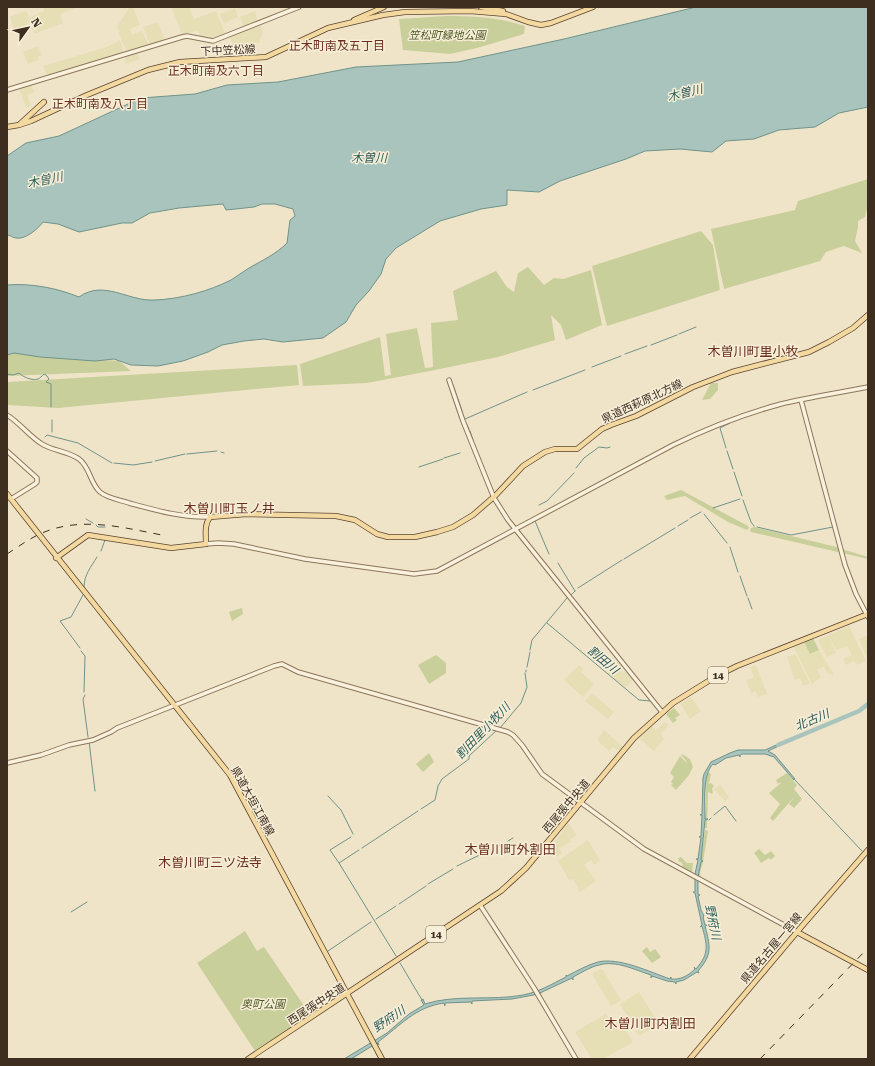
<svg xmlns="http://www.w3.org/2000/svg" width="875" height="1066" font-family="'Roboto Serif','Noto Sans JP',serif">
<rect width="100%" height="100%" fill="#f0e4c8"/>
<g fill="#e6deb5">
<path d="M43,7H78L60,14L63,23L34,34L30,23L14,30L10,17L26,11L29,18L44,11Z"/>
<path d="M130,7H133L140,25L130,29L132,35L142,31L148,44L147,46L127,52L121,39L117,26Z"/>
<path d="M174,7H189L194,19L216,11L225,34L212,39L200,36L198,31L182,34L172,9Z"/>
<path d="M235,8L238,17L224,23L220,14Z"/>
<path d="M255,11L258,22L244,27L240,17Z"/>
<path d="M158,22L165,41L150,45L143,27Z"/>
<path d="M258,25H260L263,32L259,43L234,46L232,44L230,36Z"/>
<path d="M120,40L124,52L123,53L48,76L46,73L43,66L107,47Z"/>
<path d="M38,46L41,54V55L38,57L39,60L28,64L23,52Z"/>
<path d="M137,51L140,59L126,64L124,56Z"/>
<path d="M31,84L34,92L27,95L31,105L28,108L26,107L19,88Z"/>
<path d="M849,626L866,661L857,665L854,661L846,665L843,659L852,655L847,646L836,650L828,635Z"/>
<path d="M828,635L836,653L827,657L818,640Z"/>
<path d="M868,635V654L866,655L859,639Z"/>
<path d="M803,640L810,654L819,650L834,675L828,674L824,667L817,669L821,677L812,684L792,644Z"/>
<path d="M795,654L810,683L803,686L800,678L795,680L787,657Z"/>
<path d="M618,661L623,666L620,669L623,673L627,671L633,679L626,688L607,673Z"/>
<path d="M579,665L583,668L581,672L594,684L583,697L564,680Z"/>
<path d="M756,665L767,694L758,697L756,691L751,693L746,680L754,677L750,667Z"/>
<path d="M592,693L614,712L608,719L585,701Z"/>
<path d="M691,697L701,711L690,719L680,703Z"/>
<path d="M665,722L668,725L661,734L664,739L654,751L639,738L652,726L656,730Z"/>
<path d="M604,730L623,747L620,751L613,747L609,751L597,740Z"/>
<path d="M720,785L729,797L725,801L714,789Z"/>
<path d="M568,823L577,835L570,840L571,842L559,848L562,853L557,857L551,847Z"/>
<path d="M588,840L600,860L594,865L591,860L584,865L596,881L580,892L573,879L569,880L558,861Z"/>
<path d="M600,969L603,970L621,1000L611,1006L592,974Z"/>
<path d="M639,992L659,1024L639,1036L620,1004Z"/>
<path d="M606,1014L613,1025L620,1021L633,1042L603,1059H592L575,1032Z"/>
</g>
<g fill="#c9cf9b">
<path d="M446,16C473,16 499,17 525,26L524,34L477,48L450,54L403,50L399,19Z"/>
<path d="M868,179V205L865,217L858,221V227L855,241L862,253L844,246L826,252L820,261L724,289L711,229L795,210L798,201Z"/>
<path d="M701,231L713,245L720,290L607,326L592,266Z"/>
<path d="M528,267L544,285L554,278L563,279L591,270L602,325L566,340L561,325L551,315L555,340L498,357L435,370L367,383L303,386L300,364L380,337L385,376L391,375L386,334L417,328L425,368L433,367L431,323L458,320L453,291L496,271L507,287L514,292L518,273Z"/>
<path d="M14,353L119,361L131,371L7,376V355Z"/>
<path d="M297,365L299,385L58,408L7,405V382Z"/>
<path d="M711,383H718V390L710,399L702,400Z"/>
<path d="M681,490L748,526L749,528L747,530L728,522L685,496L667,500L664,496Z"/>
<path d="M755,526L754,527L841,548L842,549L868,557V559L751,532L750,529Z"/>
<path d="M242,608L243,614L232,621L229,612Z"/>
<path d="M812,636L819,650L810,654L803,640Z"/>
<path d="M436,655L446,663V673L429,684L418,665Z"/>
<path d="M674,708L680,715L675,718L677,720L673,723L666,714Z"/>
<path d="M429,753L434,762L423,772L416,764Z"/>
<path d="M682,754L690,759L693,767L689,775L676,790L671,785L673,784L671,782L674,777L670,773L680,756L688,764L684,758L681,755Z"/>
<path d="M708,772L711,774L709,784L711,783L714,786L712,789L713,792L712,794L708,792L707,828H705L706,781Z"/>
<path d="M787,773L797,785L794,789L802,799L794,808L789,804L796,795L773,821L770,818L780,804L769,793L781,783V782L778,784L776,780Z"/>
<path d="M705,830L708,831L703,862L700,872L701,878L698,877Z"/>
<path d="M759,849L765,855L771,851L775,856L771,860L769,858L761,863L758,858L761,856L758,858L754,853Z"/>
<path d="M681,857L687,863H693L692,874L681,867L683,865L681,862H679L678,858Z"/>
<path d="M245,931L257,951L264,947L311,1016L255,1051L197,963Z"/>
<path d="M647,947L650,952L655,949L661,957L652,963L642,951Z"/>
</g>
<g fill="#a9c4bc" stroke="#6f938a">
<path d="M696,7H868V107L839,113L815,127L779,130L754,139L726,141L712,152L680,149L645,151L626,159L560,181L539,192L507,190V205L481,209L440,221L396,248L386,259L381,274L369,291L356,305L346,322L323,338L283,342L264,339L244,341L222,345L208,352L183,361L158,366L131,365L114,359L95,361L40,357L14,353L7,355V285C31,283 57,288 79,297C104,279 129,302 155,300C181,299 209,291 231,280C237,276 243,272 249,268C263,260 276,254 287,243L290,220L295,216L293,209L275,204H262L254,207L226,210L223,204L179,208L150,213L132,223H122L79,232L58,224L43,222C38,229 25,240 16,238C13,238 10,235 7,235V156L26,143L59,136L141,98L195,94L227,85L278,82L356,67L458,62L564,39Z"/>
<path d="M783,742V744L768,751L775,755L795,779L794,780L774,757L765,754H742L740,755V757L739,755L726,758L715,765L713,764C702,775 705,804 705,819H708L705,820L701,860L703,861L701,862L698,877V894L700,895L698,896L701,910L704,916L703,917L705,925H708L705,926C710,946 713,954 698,971L699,973L697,972L684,980L676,982V984L675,982L667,981L652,976L651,978V975C635,970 616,960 599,965C590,967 581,973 573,977V980L572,978L540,993L541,996L539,994L512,999L472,1001V1004L471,1002L445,1003V1006L444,1003C415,1007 400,1026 378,1042L379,1045L377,1043L351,1059H344L387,1033L409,1014L424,1005L421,1000L423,999L425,1004C456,994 491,1001 523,995C539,992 552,984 566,977V975L567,976C577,971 587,965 598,962C619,957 650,972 670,979L671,977V979C680,980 688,976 695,969L694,967L696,969C710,953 707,945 702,926L700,927L702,925L695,893L693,892H695V874L698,860L696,859H698L701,837H699L701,836L702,815H700L702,814L703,778L704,774L711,762L730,753L738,750H765Z"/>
</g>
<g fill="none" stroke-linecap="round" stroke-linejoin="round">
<g stroke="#6f938a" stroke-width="1">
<path d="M679,334L696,327"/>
<path d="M651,345L677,335"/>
<path d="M625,354L647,346"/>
<path d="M592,367L621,356"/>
<path d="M7,374L13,375L19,373C23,377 32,381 38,379C39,379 43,375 44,374L47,376L49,379L46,382L51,384V407"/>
<path d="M454,388L457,397"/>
<path d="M533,390L585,370"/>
<path d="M458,399L462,411"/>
<path d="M465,419L527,392"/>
<path d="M52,420V432"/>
<path d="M466,423L469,429"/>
<path d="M470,431L473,440"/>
<path d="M45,437L47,435L78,443L112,463"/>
<path d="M726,448L720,428L730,423"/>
<path d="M727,451L733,469"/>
<path d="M221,452L224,453"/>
<path d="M187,454L217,451"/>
<path d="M444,458L460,453"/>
<path d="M155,461L185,454"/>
<path d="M114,463L133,465L152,462"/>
<path d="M419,467L443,459"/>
<path d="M576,468L584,458L599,447L607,448L610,447"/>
<path d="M734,472L742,496"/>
<path d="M743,500L751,522L754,526"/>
<path d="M539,505L547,501L574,473"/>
<path d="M713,508L740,499"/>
<path d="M704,514L727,543"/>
<path d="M690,518L701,512"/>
<path d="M86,519L93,523"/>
<path d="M535,521L549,554"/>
<path d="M96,525L98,527H105"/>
<path d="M678,526L688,520"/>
<path d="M757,527L791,535L833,527"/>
<path d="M730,547L738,572"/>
<path d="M101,551L105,540"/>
<path d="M624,559L675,528"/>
<path d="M558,563L575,591"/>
<path d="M740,576L747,596"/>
<path d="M84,587C84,575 91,567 97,557"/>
<path d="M578,588L622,560"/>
<path d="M571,595L575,591"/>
<path d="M748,598L752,609"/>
<path d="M547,623L639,700L651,701"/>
<path d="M80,648L60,621L71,617L83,595"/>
<path d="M530,650L532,640L567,598"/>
<path d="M81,651L85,656L84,692"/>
<path d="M527,667L530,652"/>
<path d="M526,672V670"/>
<path d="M85,695L83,699L88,737"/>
<path d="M500,728L521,703L527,687L525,673"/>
<path d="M89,741L95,791"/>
<path d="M794,779L862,851"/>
<path d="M328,796L341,810L353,834"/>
<path d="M421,809L435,800L438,786L442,779L469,759V756L497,730"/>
<path d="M714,815L725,806L736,821"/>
<path d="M709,820L711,818"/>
<path d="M508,841L513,838"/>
<path d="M362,848L418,811"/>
<path d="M493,848L505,843"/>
<path d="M359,850L339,863L396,956"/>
<path d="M339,863L330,850L351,837"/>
<path d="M457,866L490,850"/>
<path d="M428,884L453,869"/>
<path d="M399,904L426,886"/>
<path d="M71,912L87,902"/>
<path d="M376,919L396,906"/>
<path d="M328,951L371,922"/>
<path d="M400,963L422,1000"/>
<path d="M376,1053L379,1059"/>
</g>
<path stroke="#a9c4bc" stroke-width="4.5" d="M778,745L859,711L868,704"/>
<g stroke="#8d765c" stroke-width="5.5">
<g id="minor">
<path d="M7,90L182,37L187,36L213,41L299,7"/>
<path d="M449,380L463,421L494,498L508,520L662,712"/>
<path d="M801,400L845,565L856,594L868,617"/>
<path d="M7,415C20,423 29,436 42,444C53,451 68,451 79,459C90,467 90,483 100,492C107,498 120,500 129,503C155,510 182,518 210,517"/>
<path d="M7,451L37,478V482L35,484L11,499"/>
<path d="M206,544L218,543L234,544L305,559L414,574L437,571L673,445C708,428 744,414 781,404C810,397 839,393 868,387"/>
<path d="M7,763L41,755L69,745L93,740L111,732L117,728L274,666L282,664L298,672L508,732L513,735L522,745L542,774L644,849L797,932"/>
<path d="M480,905L534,988L576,1059"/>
</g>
</g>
<g stroke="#5b4430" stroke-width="6">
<g id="major">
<path d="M481,7L503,11"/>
<path d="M354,20L384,7"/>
<path d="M20,124L44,102"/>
<path d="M7,127L19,125L31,121L87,95L148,70L180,62L266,57L328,28L383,15L405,12L470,11L506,14L528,22L541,25L551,23L593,7"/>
<path d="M7,494L230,775L382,1059"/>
<path d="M56,558L88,535L171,548L206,544C206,534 204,525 210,517L247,514L336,516L355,520L377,534L388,537H415L437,532L453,527L473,515L496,495L523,466L545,452L555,449H577L602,429L611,425L636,416L693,387L732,372L809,352L829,342L853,328L868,315"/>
<path d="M797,932L868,970"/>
<path d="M248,1059L501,891L526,868L634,738L673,703L715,677L737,666L868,614"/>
<path d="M690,1059L802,926L868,850"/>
</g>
</g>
<use href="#minor" stroke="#faf1dc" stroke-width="3.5"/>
<use href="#major" stroke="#f3d9a0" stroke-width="4.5"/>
<g stroke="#3d2e20" stroke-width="1" stroke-dasharray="7 7" stroke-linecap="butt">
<path d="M7,554C21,545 34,535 50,530C88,517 129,529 167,536"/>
<path d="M760,1059L868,948"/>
</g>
</g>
<g text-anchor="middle" stroke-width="3" stroke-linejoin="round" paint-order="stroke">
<g fill="#f7eed8" stroke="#756857" stroke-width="1">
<rect x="708" y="667" width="20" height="16" rx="3"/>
<rect x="426" y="926" width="20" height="16" rx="3"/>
</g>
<g font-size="10" font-weight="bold" fill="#3d2e20">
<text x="718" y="679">14</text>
<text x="436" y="938">14</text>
</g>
<g font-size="11" font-style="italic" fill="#4d5a26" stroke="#f7eed8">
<text x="447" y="39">笠松町緑地公園</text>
<text x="263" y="1008">奥町公園</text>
</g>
<g font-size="11" fill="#3d2e20" stroke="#f7eed8">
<text transform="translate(228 50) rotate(-3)" y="4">下中笠松線</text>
<text transform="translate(642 401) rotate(-25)" y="4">県道西萩原北方線</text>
<text transform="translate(253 801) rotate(61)" y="4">県道大垣江南線</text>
<text transform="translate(566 806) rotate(-50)" y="4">西尾張中央道</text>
<text transform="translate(771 948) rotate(-50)" y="4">県道名古屋一宮線</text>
<text transform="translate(316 1004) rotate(-33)" y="4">西尾張中央道</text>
</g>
<g font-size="12" fill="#6b2e1e" stroke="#f7eed8">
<text x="337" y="50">正木町南及五丁目</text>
<text x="216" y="75">正木町南及六丁目</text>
<text x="100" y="108">正木町南及八丁目</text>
</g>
<g font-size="12" font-style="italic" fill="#2f5d5a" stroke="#f7eed8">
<text transform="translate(685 93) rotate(-14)" y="4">木曽川</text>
<text x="369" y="162">木曽川</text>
<text transform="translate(45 180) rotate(-12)" y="4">木曽川</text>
<text transform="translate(603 660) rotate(40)" y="4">割田川</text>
<text transform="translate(812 720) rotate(-23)" y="4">北古川</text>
<text transform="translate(483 731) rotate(-46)" y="4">割田里小牧川</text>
<text transform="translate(713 922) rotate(78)" y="4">野府川</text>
<text transform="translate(389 1019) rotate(-34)" y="4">野府川</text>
</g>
<g font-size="13" fill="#6b2e1e" stroke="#f7eed8">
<text x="753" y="356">木曽川町里小牧</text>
<text x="229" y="513">木曽川町玉ノ井</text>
<text x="510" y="854">木曽川町外割田</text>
<text x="210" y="867">木曽川町三ツ法寺</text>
<text x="650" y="1028">木曽川町内割田</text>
</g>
</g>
<rect width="875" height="1066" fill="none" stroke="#3d2e20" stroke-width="16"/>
<g transform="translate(28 28) rotate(57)" stroke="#f7eed8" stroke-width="3" paint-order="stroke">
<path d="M0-3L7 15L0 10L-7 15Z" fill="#3d2e20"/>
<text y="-6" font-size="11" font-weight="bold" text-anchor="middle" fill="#3d2e20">N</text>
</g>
</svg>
